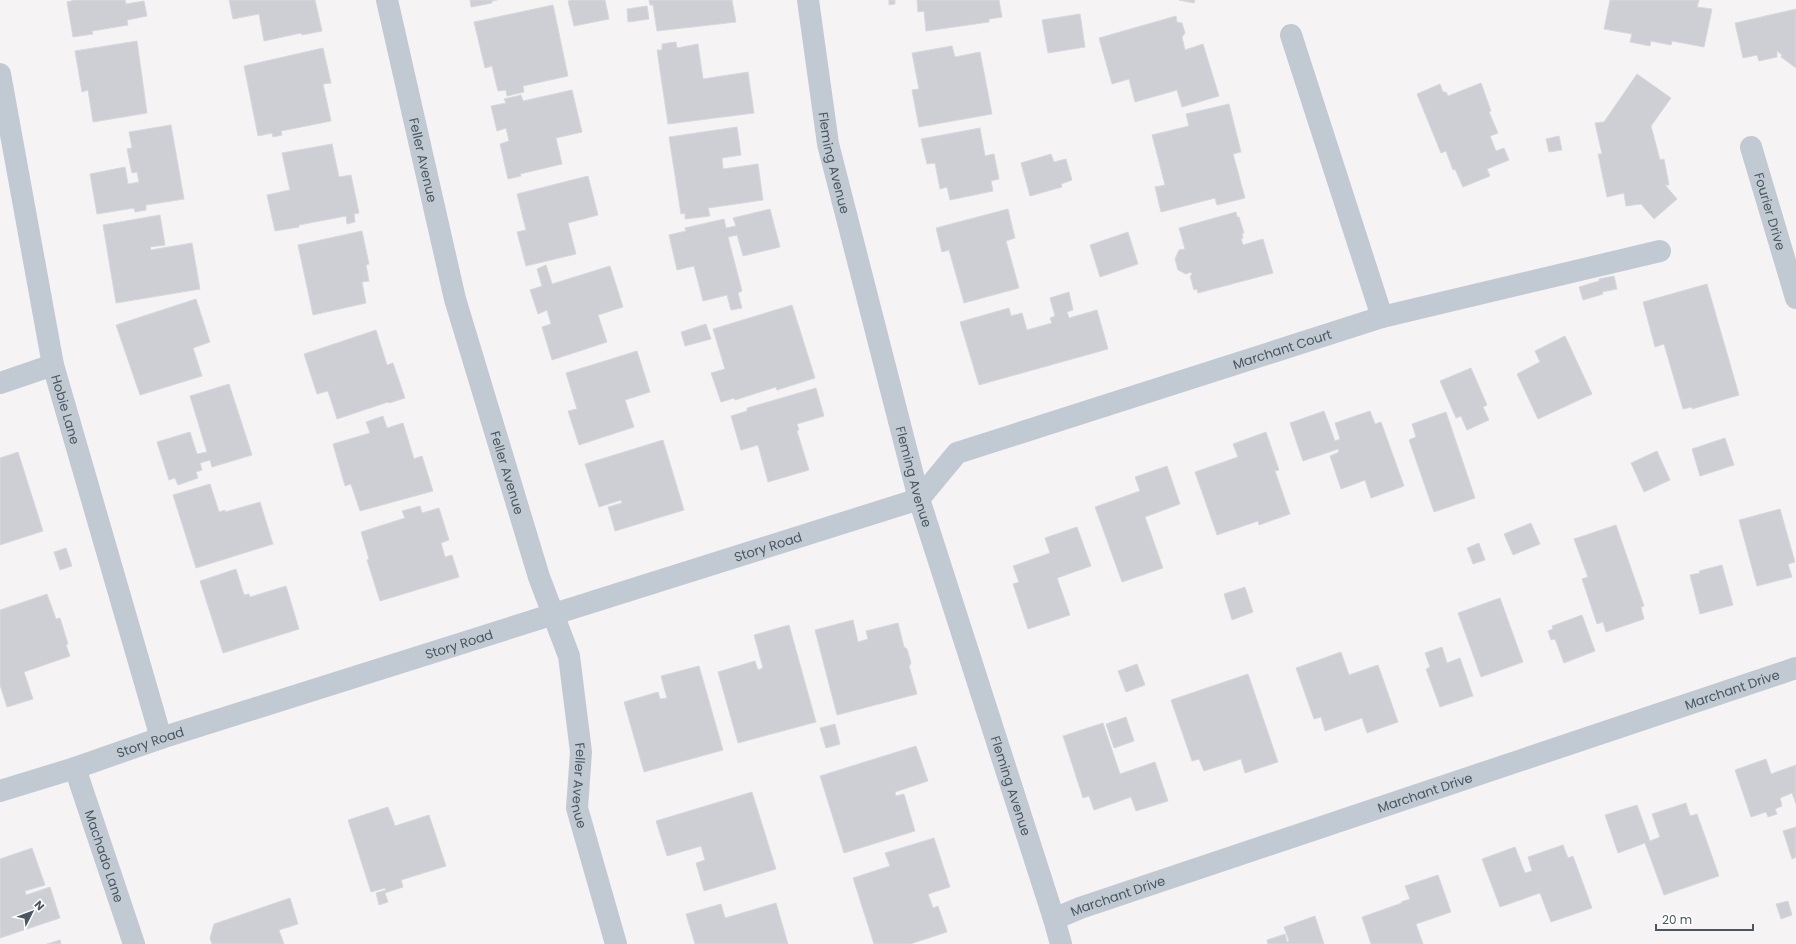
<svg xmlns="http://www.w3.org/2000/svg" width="1796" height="944" font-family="Poppins,sans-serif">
<rect width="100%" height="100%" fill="#f5f3f3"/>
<g fill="#cdcfd5" stroke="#d7d9de">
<path d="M75,0H125L126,4L144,1L147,16L127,20L128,25L92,31L93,34L73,37L67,2Z"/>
<path d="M229,0H315L322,31L302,35L301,33L264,41L259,14L233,19Z"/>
<path d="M470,0H497L492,1V3L471,7Z"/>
<path d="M572,0H605L609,19L574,26L568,1Z"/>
<path d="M649,0H732L736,22L657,31L653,5H650Z"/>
<path d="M889,0H895V4L889,5Z"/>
<path d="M917,0H999L1002,17L989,19V22L926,31L924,11L918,12Z"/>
<path d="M1179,0H1195L1194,3Z"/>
<path d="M1610,0H1699L1697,7L1712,9L1704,47L1672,41L1671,45L1651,41L1650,46L1630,42L1632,34L1604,29Z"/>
<path d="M553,5L568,76L523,86L524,92L507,96L506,90L498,91L492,66L485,68L474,22Z"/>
<path d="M647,6L649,19L628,22L627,9Z"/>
<path d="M1796,9V68L1781,57L1782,55L1777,51V57L1759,61L1757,55L1743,58L1735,23Z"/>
<path d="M1080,14L1085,47L1048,53L1042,20Z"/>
<path d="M1176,16L1177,22L1182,23L1185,33L1182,37L1185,50L1203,44L1219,96L1182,107L1177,90L1135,102L1129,79L1112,84L1099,38Z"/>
<path d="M137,41L147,113L93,122L88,90L82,92L75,51Z"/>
<path d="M676,42L677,48L698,44L703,79L748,72L754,113L668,124L657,50H662V44Z"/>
<path d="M952,46L955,57L980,52L992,114L919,127L912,90L919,89L912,53Z"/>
<path d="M323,48L331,83L323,84L331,121L281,131L282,135L273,137L272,133L258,136L244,66Z"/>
<path d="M1637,74L1671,98L1651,126L1660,160L1664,159L1669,185H1665L1677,199L1654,219L1641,204L1626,206L1624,193L1607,197L1598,154H1602L1595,123L1604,122Z"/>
<path d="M1481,83L1491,111L1489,112L1498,133L1490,136L1496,151L1504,148L1509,160L1487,169L1490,176L1463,187L1455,169L1453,170L1446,151L1441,153L1417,94L1440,84L1443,92H1446L1448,96Z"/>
<path d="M572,90L582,132L556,138L562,164L520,174L521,176L508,179L500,144L509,141L506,128L497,131L491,106L506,103L504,99L521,95L523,101Z"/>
<path d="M1229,104L1241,152L1233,154L1245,198L1217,205L1215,198L1161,212L1155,187L1165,185L1152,135L1189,126L1186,114Z"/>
<path d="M171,125L184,199L146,205V210L135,212L134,208L97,214L90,174L125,167L128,184L139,182L137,172L132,173L127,149L132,148L129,132Z"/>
<path d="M737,127L741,155L722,158L723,169L758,164L763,200L708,208L710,216L685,219V213L681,214L669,137Z"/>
<path d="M980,128L985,156L994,154L999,179L991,181L993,191L950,200L947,187L940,189L935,163L927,164L921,139Z"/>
<path d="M1559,136L1562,150L1549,152L1546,139Z"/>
<path d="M332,144L339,177L351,175L359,213L354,214L355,222L347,224L346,216L299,225V227L275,231L267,195L290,190L282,153Z"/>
<path d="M1051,154L1054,162L1066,159L1072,180L1061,184L1062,187L1030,196L1021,163Z"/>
<path d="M588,176L598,215L568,223L576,254L526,266L517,232L526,230L517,194Z"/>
<path d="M770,209L780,247L743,256L737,235L728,237L742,291L738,293L742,308L731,310L727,295L703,301L694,266L677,270L669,235L686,231L685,228L724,219L726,228L736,226L733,218Z"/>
<path d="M1008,209L1015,238L1006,241L1019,288L964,303L949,250L942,252L936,228Z"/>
<path d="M1236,212L1237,217H1239L1244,233H1242L1243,238L1241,239L1243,245L1263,239L1273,273L1198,293L1197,289L1194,290L1190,276L1192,275L1191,272L1186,274L1178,270L1175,259L1179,250L1185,249L1179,228Z"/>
<path d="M160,215L165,245L150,247L151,250L192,243L200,289L116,303L103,225Z"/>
<path d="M362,231L369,264L366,265L369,281L362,282L366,303L313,315L298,245Z"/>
<path d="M1128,232L1138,264L1100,277L1090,245Z"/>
<path d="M546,265L552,284L610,266L623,307L598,315L607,342L552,360L542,327L551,324L547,310L538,314L530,290L542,286L537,269Z"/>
<path d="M1614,276L1617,289L1602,292L1603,294L1583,300L1579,287L1599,281V279Z"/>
<path d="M1707,284L1739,395L1692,409V407L1683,409L1664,344L1655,347L1643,302Z"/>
<path d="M1069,292L1073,310L1067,312L1069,318L1097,310L1108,349L979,385L960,322L1009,308L1011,316L1022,313L1027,330L1052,323L1050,318L1055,316L1050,298Z"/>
<path d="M196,299L210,342L193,348L202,376L140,395L116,325Z"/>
<path d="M792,305L815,378L777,390L776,387L735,400L734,398L721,402L711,373L725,369L713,329Z"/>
<path d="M706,324L711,339L685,346L681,332Z"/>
<path d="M376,330L387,365L393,363L405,398L389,403L388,402L337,419L328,391L317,394L304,354Z"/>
<path d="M1565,336L1592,394L1538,419L1517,374L1540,362L1535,351Z"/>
<path d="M637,351L650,392L625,400L634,427L579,445L568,411L577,409L566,373Z"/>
<path d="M1471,368L1487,405L1483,407L1489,420L1467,430L1461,416L1456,418L1440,381Z"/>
<path d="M229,384L252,455L212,467L210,460L200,463L202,470L196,472L198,478L178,485L175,478L169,480L157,442L190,432L197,454L207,452L190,396Z"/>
<path d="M816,388L824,416L797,424L799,430L797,431L809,470L768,482L758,445L741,450L731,416L747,411V408Z"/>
<path d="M1324,411L1335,441L1340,439L1335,423L1370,411L1375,424L1381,422L1404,486L1371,498L1365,480L1341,489L1330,456L1339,452L1338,449L1303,461L1290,423Z"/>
<path d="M1446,412L1475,498L1434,512L1409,440L1416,437L1412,424Z"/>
<path d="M383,416L387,428L403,423L414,459L422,456L433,491L360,511L351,484L345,486L333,444L370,433L366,422Z"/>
<path d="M1266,432L1279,470L1275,471L1290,514L1259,525L1258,521L1217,535L1195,472L1238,457L1233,444Z"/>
<path d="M1725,438L1734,465L1700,476L1692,449Z"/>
<path d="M663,440L684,510L615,531L608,507L622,503L621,500L599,507L585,464Z"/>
<path d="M1657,451L1670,480L1644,492L1631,463Z"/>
<path d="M18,452L43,531L0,545V458Z"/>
<path d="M1167,466L1180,504L1145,517L1163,568L1122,582L1095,507L1140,491L1135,477Z"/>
<path d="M210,484L219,512L225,510V512L260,502L273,544L196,568L173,495Z"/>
<path d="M420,506L422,513L439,508L449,540L441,543L445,557L452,555L459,577L380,601L367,560L369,559L361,532L405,518L402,511Z"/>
<path d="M1780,509L1795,562L1788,564L1792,577L1757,586L1739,520Z"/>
<path d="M1531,523L1540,544L1513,555L1504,534Z"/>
<path d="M1616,525L1644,606L1641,607L1644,619L1606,632L1603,622L1597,624L1582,579L1588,577L1574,539Z"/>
<path d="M1077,527L1091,566L1057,578L1070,615L1028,629L1013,584L1019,582L1013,566L1050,553L1045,538Z"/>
<path d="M1479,543L1485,560L1473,564L1467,548Z"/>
<path d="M66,548L72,566L60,570L54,552Z"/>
<path d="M1722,565L1733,605L1700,614L1690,575L1700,573L1699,571Z"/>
<path d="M236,569L244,595L249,594L250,597L286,586L299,629L223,653L200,581Z"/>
<path d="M1245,587L1253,612L1232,620L1224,594Z"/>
<path d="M47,594L56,619L60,618L68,644L66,645L70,656L24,672L33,699L7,707L0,685V610Z"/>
<path d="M1500,598L1523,662L1481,677L1458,613Z"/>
<path d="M1582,615L1595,651L1564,663L1555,639L1551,640L1548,631L1553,629L1552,626Z"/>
<path d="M853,620L858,642L868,639L866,631L898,623L904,647L907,649L911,663L909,666L917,694L837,715L815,630Z"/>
<path d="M789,625L816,722L738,743L718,672L755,661L758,670L763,668L754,635Z"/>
<path d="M1442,647L1447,663L1460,658L1473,696L1440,707L1426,669L1430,667L1425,653Z"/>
<path d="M1341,652L1349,675L1378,665L1398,722L1367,733L1362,718L1325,731L1321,717L1314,719L1296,668Z"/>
<path d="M1137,664L1145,685L1126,692L1118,671Z"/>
<path d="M699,666L723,750L644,772L624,702L658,692L660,699L667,698L661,676Z"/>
<path d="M1248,674L1278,762L1245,773L1241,759L1204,771L1199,759L1192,761L1171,700Z"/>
<path d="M1126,717L1134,741L1114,748L1106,724Z"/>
<path d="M1103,723L1120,774L1155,762L1168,801L1136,811L1131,797L1094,810L1089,796L1083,798L1063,736Z"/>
<path d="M835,724L840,744L826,748L820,728Z"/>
<path d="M916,746L928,781L895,792L896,796L904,794L915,831L844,853L820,776Z"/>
<path d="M1766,759L1771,774L1796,765V804L1792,793L1780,798L1782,806L1775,809L1777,814L1768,817L1766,812L1751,817L1735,770Z"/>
<path d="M752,792L776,869L704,891L696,863L705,860L701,846L667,856L656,821Z"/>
<path d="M1686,803L1690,816L1697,814L1719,876L1664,895L1645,843L1618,853L1605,815L1637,805L1650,841L1660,837L1652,814Z"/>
<path d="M388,807L395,826L429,815L446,866L401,880L403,887L385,893L388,902L379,905L376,893L386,890L385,888L371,892L348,820Z"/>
<path d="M1796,827V857L1792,859L1783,831Z"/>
<path d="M934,838L950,887L928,894L933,908L938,906L947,932L910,944H874L853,878L890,866L885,853Z"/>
<path d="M1563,845L1568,858L1573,856L1592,908L1551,922L1540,893L1500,907L1482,859L1515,847L1525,873L1532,871L1528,857Z"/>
<path d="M32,848L45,885L25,891L26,895L50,887L60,918L0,938V859Z"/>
<path d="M1438,875L1451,912L1416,924L1423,944H1371L1362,917L1402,903L1401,902L1410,899L1405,886Z"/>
<path d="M290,898L298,924L279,930L284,944H212L210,938L214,924Z"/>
<path d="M1788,901L1792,915L1781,919L1776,904Z"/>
<path d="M776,903L788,944H695L686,914L721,904L725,918Z"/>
<path d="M1315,916L1324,944H1268L1267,940L1285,934L1287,942L1289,941L1284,927Z"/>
<path d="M60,940L61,944H47Z"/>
</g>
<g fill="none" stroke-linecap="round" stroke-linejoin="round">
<g stroke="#c1cad2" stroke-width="22">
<path id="s1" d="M387,0L455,299L539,577L569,656L581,752L577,808L616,944"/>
<path id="s2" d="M808,0L828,144L919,499L1054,919L1061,944"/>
<path id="s3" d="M0,74L53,365L161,738"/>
<path id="s4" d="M1751,147L1796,298"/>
<path d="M1382,317L1660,251"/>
<path d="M0,383L53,365"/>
<path id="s5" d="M919,499L957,453L1382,317L1291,35"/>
<path id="s6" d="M75,768L134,944"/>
<path id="s7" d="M0,791L75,768L161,738L919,499"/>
<path id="s8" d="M1054,919L1080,908L1796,668"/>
</g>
</g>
<g text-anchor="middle" stroke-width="3.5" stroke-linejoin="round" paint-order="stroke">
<g font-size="13" fill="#4a5661" stroke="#fff">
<text dy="5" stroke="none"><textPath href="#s1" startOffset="164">Feller Avenue</textPath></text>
<text dy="5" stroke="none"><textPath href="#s2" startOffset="165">Fleming Avenue</textPath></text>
<text dy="5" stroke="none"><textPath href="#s4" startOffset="67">Fourier Drive</textPath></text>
<text dy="5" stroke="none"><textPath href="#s5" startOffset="401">Marchant Court</textPath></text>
<text dy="5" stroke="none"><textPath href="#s3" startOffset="342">Hobie Lane</textPath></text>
<text dy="5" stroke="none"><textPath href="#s1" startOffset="488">Feller Avenue</textPath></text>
<text dy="5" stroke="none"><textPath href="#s2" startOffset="489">Fleming Avenue</textPath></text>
<text dy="5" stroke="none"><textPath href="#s7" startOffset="806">Story Road</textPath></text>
<text dy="5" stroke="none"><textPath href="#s7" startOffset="482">Story Road</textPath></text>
<text dy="5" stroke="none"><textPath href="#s8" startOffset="716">Marchant Drive</textPath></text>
<text dy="5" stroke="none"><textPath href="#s7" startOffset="158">Story Road</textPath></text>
<text dy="5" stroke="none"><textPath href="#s1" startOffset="812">Feller Avenue</textPath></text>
<text dy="5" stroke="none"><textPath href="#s2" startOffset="813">Fleming Avenue</textPath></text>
<text dy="5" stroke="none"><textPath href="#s8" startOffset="392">Marchant Drive</textPath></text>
<text dy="5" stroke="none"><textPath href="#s6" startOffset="93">Machado Lane</textPath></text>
<text dy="5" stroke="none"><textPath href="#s8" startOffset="68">Marchant Drive</textPath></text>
</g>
</g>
<g transform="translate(32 912) rotate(48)" stroke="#ffffff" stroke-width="3" paint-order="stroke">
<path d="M0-3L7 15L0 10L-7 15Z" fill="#4a5661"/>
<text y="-6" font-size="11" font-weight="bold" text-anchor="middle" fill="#4a5661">N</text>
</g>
<path d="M1656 924v6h97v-6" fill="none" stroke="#4a5661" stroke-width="2"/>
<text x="1662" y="924" font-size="12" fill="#4a5661" stroke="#ffffff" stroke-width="3" paint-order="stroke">20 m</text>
</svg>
